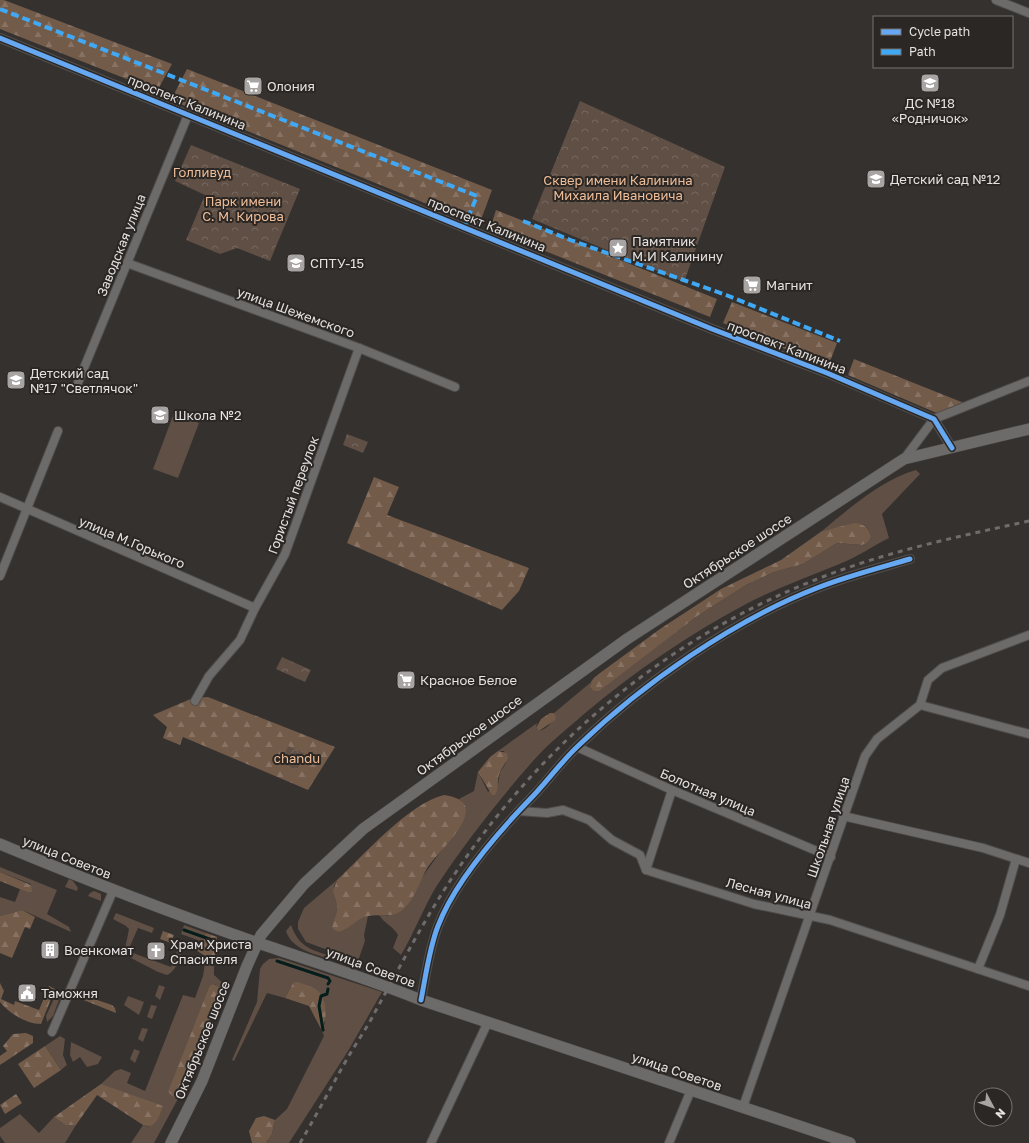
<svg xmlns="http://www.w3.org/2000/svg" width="1029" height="1143" font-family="'Golos Text',sans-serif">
<defs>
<pattern id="forest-firs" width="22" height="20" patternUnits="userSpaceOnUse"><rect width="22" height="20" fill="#735b4a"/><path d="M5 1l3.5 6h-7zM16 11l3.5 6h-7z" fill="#877264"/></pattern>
<pattern id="park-crowns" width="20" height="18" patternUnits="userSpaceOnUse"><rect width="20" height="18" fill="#604f44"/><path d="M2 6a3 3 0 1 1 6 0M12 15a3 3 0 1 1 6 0" fill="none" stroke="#77685f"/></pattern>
</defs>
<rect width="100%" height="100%" fill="#34312f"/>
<g fill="#604f44">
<path d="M174,413L199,423L178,478L153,469Z"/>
<path d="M916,470L920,474L882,514L889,538C873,546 859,556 842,563C811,576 779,587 748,603C689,634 634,672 584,714C567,729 548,744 533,761C498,801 465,843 436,887C423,909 414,933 401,955L393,948L398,935C394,927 384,923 379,915L388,916L408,904L421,879L443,848L464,805L459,799L474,791L478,772L488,792L498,784L500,772L506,763L504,751H498L537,723L536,728L539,731C547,729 551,723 556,716L554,713L590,683V687L656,647L696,617L746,585L774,572L803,564L837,543L862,545L871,536C866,519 857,524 843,527C836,528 829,529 822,531C848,509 883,479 916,470Z"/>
<path d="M0,867L57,890L47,914L69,927L71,932L22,910L0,916V897L15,902L20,889L27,892L31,884L0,872Z"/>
<path d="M69,879L73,881L78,888L77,891L65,887Z"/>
<path d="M337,880L334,886L339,912L332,926L344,930L360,918L368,916L364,935L365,941L358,961L306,942L298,929V922L304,908Z"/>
<path d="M94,891L101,894V901L88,896L90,893Z"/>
<path d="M116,913L154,928L152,933L138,928L126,955L124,954L129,929L126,926L113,919Z"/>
<path d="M184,925L206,933L203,942L181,934Z"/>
<path d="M291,925C300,951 317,951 341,959V962C323,956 292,952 286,931Z"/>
<path d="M178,949L182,951C179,960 176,971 167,975L158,972L131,958L133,953L171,967Z"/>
<path d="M279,958L382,992L348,1051L289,1143H266L272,1134L275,1120L287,1109L324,1036L321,1029L325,1023C321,993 325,990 293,983L285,998L267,993L234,1061L232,1060L257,1002L260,969L263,964L269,959Z"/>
<path d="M205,963L214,965V975L224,984L221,992L215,984L210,985L174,1098L179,1097L154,1143H131L143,1125L149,1127L101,1084L115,1071L121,1069L131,1073L127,1083L145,1091L183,995L195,998L203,976Z"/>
<path d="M159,985L165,987L160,1000L155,996Z"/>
<path d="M58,990L62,992L53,1016L47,1022L46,1016Z"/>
<path d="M128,996L144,1002L139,1015L124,1005Z"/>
<path d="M151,1005L157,1006L152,1019L147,1017Z"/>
<path d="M142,1028L148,1029L143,1042L138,1039Z"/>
<path d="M60,1036L65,1039L63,1055L67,1065L61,1070L45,1046Z"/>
<path d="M71,1042L102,1057L98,1064L87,1067L80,1057L73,1062L70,1055Z"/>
<path d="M134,1049L140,1051L135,1063L130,1059Z"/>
<path d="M20,1114L39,1133L54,1117L65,1125H76L65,1143H5L0,1136V1128Z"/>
</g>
<g fill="url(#forest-firs)">
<path d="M0,0H4L172,64L157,91L0,29Z"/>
<path d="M187,69L492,190L479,225L171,100Z"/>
<path d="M496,210L717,299L710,317L490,229Z"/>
<path d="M732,302L837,343L828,367L723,323Z"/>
<path d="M854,359L969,405L939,414L848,375Z"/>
<path d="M374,477L399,487L387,515L529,568L519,591L502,610L347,543Z"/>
<path d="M855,523C865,524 868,527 871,536L868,542L862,545L837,543L803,564L774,572L746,585L696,617L599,691H594L590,687C590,680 595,677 600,673L660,629L721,589L781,560L822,531Z"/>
<path d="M208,697L335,747L308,790L183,737L180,745L163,738L167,727L153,715L193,698Z"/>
<path d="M550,713H554L556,716L555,720L539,731L536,728L541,719Z"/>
<path d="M498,751L507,753L508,758C506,763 502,767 500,772C496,780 500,787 495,795H492L478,772L490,757Z"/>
<path d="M444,795C496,802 441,848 428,867C419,881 415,901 401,911C389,920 373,911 360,919C352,923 340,939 332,927C338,908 340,911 333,891L337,880C363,856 409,803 444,795Z"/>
<path d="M0,872L31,885L32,892H27L0,881Z"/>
<path d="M22,910L35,917L30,929L25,927L12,958L0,953V916Z"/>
<path d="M163,931L174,935L171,943L160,939Z"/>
<path d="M206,933L217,937L214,965L205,963V956L190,946V942L201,946Z"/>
<path d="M297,982C304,984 312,986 318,991C327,999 328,1020 321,1029L309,1006L285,998L293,983Z"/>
<path d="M0,983L4,991L1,999L14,1005L15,1001L39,1010L49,986L55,989L41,1024C26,1024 9,1013 0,1002Z"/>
<path d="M214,984L218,987L221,992L179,1097L175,1098L168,1092L210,985Z"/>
<path d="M82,995L112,1005L115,1008L116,1013L81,999Z"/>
<path d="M26,1033L33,1036V1043L0,1065V1056L7,1051L3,1046L13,1034Z"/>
<path d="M45,1046L61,1070L34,1088L18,1064Z"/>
<path d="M101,1084L163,1106C159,1116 156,1130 143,1125L97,1095L76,1125H65L54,1117Z"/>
<path d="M16,1094L22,1103L5,1114L0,1105Z"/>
<path d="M264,1116L275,1120L272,1134L266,1143H252L249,1131L256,1118Z"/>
</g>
<g fill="url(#park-crowns)">
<path d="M580,101L725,167L684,282L532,219Z"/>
<path d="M191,145L300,189L270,261L237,248L220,254L186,240L205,195L175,181Z"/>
<path d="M347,434L368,442L363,453L343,445Z"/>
<path d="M282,657L311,670L305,682L276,669Z"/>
<path d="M288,746L304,753L297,770L281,763Z"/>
</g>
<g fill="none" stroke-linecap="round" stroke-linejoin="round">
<g stroke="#051e1b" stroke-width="3">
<path d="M184,930L215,941"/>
<path d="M277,961L328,978L330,981L328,984"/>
<path d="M323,1030L319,1006L321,996L327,994L328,989"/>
</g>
<g stroke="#504e4c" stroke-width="10">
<g id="street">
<path d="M996,0L1029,13"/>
<path d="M0,38L712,329L827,373L934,419L952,448"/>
<path d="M127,263L359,348L455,387"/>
<path d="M77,385L188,115"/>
<path d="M904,459L934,419L1029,381"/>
<path d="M0,497L255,608"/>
<path d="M0,576L58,431"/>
<path d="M195,701L209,676L240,640L255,608L285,554L359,348"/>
<path d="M920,705L1029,734"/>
<path d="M577,747L672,790L831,857"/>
<path d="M519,811L547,813L563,810L589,820L612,840L640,855L646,870L754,904L830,920L1029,986"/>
<path d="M843,816L983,848L1029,863"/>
<path d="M646,870L672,790"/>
<path d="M978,969L1000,915L1016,859"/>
<path d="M421,1000C426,975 429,949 438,926C455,881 501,829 534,795C549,779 562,761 578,746C642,684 734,620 817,588C847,576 879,568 910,559"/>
<path d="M52,1032L113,891"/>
<path d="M743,1107L865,756L877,739L920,705L928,680L942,668L1029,635"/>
<path d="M431,1143L488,1022"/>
<path d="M669,1143L691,1090"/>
</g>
</g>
<g stroke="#504e4c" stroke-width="12">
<g id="secondary">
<path d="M0,844C84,879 169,912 255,942C311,961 367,978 421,1000L850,1143"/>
<path d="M171,1143L202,1081L247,966L261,935L304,884L363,829L627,639L904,459L1029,429"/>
</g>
</g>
<use href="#street" stroke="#6d6b6a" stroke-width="8"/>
<use href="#secondary" stroke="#6d6b6a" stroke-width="11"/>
<path stroke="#6f6c6b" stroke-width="3" stroke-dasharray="5 5" stroke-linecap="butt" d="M300,1143C316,1116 331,1087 347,1059C356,1043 367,1028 375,1012C401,965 426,916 456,872C544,741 668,638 815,580C884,552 956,537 1029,521"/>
<g stroke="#3fa9f5" stroke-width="4" stroke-dasharray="8 4" stroke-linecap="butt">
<path d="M0,9L477,196L464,227"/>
<path d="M523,221L573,241L726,295L840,341"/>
</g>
<g stroke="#2b2724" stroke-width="8">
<g id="cycleway">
<path d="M0,38L712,329L827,373L934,419L952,448"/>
<path d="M421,1000C426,975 429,949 438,926C455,881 501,829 534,795C549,779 562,761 578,746C642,684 734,620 817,588C847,576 879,568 910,559"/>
</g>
</g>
<use href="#cycleway" stroke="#66a8f1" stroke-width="5"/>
</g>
<defs>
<g id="school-square" transform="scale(1)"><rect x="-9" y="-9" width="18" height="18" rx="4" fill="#a7a4a3" stroke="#2b2724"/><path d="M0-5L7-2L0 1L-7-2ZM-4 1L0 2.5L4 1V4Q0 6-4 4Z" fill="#fff"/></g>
<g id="supermarket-square" transform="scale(1)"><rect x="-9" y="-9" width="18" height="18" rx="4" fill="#a7a4a3" stroke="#2b2724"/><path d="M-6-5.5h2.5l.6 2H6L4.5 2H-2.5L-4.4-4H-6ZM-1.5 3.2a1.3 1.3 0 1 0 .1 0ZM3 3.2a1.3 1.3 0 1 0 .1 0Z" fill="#fff"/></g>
<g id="sight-square" transform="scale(1)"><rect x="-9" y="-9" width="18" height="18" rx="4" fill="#a7a4a3" stroke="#2b2724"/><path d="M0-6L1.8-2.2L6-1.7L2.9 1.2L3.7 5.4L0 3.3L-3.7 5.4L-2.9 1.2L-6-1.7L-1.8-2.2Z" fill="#fff"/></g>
<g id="university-square" transform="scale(1)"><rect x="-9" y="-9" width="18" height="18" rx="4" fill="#a7a4a3" stroke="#2b2724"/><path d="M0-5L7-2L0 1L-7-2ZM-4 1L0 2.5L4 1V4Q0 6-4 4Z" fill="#fff"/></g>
<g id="building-square" transform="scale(1)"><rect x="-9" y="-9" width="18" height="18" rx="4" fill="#a7a4a3" stroke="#2b2724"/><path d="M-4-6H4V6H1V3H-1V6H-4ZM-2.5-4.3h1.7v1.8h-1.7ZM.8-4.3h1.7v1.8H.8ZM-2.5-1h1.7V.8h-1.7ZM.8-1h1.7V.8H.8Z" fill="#fff"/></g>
<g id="church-square" transform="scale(1)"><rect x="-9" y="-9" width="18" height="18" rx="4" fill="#a7a4a3" stroke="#2b2724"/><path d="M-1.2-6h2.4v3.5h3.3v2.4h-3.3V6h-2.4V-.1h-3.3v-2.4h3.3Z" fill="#fff"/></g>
<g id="civic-square" transform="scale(1)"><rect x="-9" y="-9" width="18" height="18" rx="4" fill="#a7a4a3" stroke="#2b2724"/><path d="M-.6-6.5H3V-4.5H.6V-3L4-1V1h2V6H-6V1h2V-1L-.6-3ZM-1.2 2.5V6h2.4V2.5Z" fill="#fff"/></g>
</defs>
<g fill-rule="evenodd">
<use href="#school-square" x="930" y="83"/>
<use href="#supermarket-square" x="253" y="86"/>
<use href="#school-square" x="876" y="179"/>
<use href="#sight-square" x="618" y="248"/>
<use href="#university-square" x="296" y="263"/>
<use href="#supermarket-square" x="752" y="285"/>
<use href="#school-square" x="16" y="380"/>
<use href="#school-square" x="160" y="415"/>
<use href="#supermarket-square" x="406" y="680"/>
<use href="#building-square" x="50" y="950"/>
<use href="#church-square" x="156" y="951"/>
<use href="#civic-square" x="27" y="993"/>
</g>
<g text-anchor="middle" stroke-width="4" stroke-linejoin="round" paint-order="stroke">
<g font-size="13" fill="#e5e2e1" stroke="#2b2724" text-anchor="start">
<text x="267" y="91">Олония</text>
<text x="930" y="108" text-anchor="middle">ДС №18<tspan x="930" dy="15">«Родничок»</tspan></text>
<text x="890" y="184">Детский сад №12</text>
<text x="632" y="246">Памятник<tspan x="632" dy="15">М.И Калинину</tspan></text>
<text x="310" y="268">СПТУ-15</text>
<text x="766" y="290">Магнит</text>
<text x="30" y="378">Детский сад<tspan x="30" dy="15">№17 "Светлячок"</tspan></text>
<text x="174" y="420">Школа №2</text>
<text x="420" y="685">Красное Белое</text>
<text x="170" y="949">Храм Христа<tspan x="170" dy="15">Спасителя</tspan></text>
<text x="64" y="955">Военкомат</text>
<text x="41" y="998">Таможня</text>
</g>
<g font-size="13" fill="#e5e2e1" stroke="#2b2724">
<text transform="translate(187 102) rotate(22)" y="5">проспект Калинина</text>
<text transform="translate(487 224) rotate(22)" y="5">проспект Калинина</text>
<text transform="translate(121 245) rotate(-68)" y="5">Заводская улица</text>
<text transform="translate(296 312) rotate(20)" y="5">улица Шежемского</text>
<text transform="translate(787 347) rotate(21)" y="5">проспект Калинина</text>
<text transform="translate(293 495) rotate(-70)" y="5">Гористый переулок</text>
<text transform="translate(132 542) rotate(23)" y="5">улица М.Горького</text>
<text transform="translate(737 551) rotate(-33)" y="5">Октябрьское шоссе</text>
<text transform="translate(469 735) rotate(-36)" y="5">Октябрьское шоссе</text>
<text transform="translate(708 792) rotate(23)" y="5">Болотная улица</text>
<text transform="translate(828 827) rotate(-71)" y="5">Школьная улица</text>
<text transform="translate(67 857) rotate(22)" y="5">улица Советов</text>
<text transform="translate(769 893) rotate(15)" y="5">Лесная улица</text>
<text transform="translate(371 967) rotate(20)" y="5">улица Советов</text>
<text transform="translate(202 1040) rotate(-68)" y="5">Октябрьское шоссе</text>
<text transform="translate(677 1071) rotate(19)" y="5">улица Советов</text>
</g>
<g font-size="13" fill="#efbd98" stroke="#2b2724">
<text x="202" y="177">Голливуд</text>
<text x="618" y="185">Сквер имени Калинина<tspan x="618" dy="15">Михаила Ивановича</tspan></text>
<text x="243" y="206">Парк имени<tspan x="243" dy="15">С. М. Кирова</tspan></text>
<text x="297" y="763">chandu</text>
</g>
</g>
<rect x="873" y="16" width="140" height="52" fill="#2b2724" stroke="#757270"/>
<rect x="881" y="29" width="20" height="6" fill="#66a8f1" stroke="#757270"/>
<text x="909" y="36" font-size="12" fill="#e5e2e1">Cycle path</text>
<rect x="881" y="49" width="20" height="6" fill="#3fa9f5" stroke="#757270"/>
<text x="909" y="56" font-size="12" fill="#e5e2e1">Path</text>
<g transform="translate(993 1107) rotate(131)"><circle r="19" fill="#2b2724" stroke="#757270"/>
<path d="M0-3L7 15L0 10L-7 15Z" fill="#a7a4a3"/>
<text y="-6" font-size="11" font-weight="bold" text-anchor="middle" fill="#e5e2e1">N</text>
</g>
</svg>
